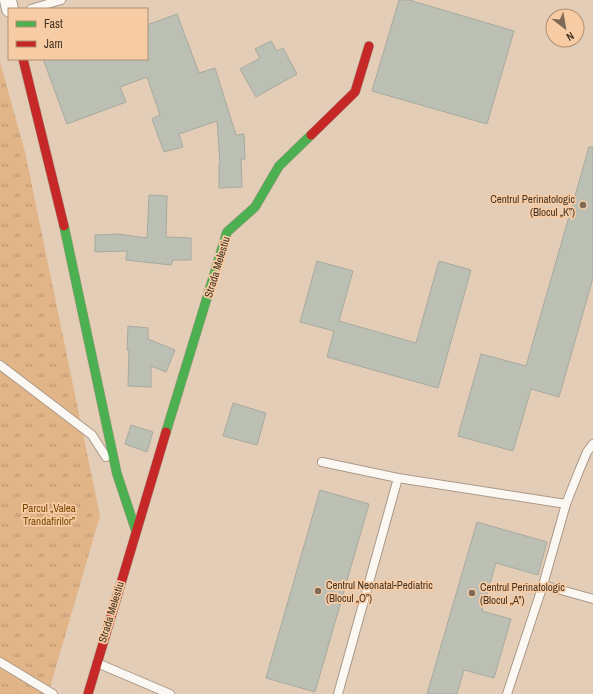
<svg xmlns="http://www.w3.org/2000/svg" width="593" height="694" font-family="'Archivo Narrow',sans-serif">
<defs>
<pattern id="park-tufts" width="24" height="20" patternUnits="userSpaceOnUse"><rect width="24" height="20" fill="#e2b589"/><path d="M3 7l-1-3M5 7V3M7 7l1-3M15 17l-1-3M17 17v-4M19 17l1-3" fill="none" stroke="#b99470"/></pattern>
</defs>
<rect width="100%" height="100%" fill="#e4cdb7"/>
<path fill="url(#park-tufts)" d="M0,62L25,152L100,516L48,694H0Z"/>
<g fill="#bcbfb4" stroke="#a7aa9e">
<path d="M399,0H409L514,31L487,124L372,91Z"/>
<path d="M177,14L199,73L215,68L236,135L244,134L245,159H241L242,187L219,188V164H220L217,121L179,134L183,147L164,152L152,119L160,115L147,77L120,87L126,102L67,124L43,59H147V25Z"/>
<path d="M271,41L277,51L283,48L297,74L256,97L240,69L260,58L255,49Z"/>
<path d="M589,147H593V278L559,397L531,389L513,451L458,436L481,354L526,366Z"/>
<path d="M149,195L167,196L166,237L191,238V260H173L171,265L126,260L127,251L95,252V235L118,234L147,238Z"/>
<path d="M317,261L353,271L339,321L416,343L439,261L471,270L438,388L327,357L334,331L300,322Z"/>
<path d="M128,326L148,328V339L175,350L166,372L151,366V387L128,386L129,350H127Z"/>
<path d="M233,403L266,413L257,445L223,436Z"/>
<path d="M131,425L153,432L147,452L125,444Z"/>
<path d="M320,490L369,504L315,692L266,678Z"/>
<path d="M477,522L547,542L538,575L496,563L482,611L511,619L494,678L464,670L457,694H427Z"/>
</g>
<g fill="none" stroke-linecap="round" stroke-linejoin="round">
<g stroke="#aa9887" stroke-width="10">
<g id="lane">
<path d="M31,9L61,0"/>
<path d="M0,365L92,435L106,457"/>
<path d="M322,462L398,478L566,504"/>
<path d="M543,585L593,599"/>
<path d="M0,662L53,694"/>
<path d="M97,663L170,694"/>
<path d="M338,694L398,478"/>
<path d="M507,694L543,585L566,504L579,471L587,452L593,444"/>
</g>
</g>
<g stroke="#aa9887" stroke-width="18">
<path id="street" d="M8,0L10,9"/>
</g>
<g stroke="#aa9887" stroke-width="10">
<g id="fast">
<path d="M64,226L117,474L136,531"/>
<path d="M166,432L227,232L255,207L279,166L311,135"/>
</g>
</g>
<g stroke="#aa9887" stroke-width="10">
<g id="jam">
<path d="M23,59L64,226"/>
<path d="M311,135L355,92L369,46"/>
<path d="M88,694L166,432"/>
</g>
</g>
<use href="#lane" stroke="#fbf8f4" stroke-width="8"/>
<use href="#street" stroke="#fbf8f4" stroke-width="16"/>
<use href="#fast" stroke="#4caf50" stroke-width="9"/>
<use href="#jam" stroke="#c62828" stroke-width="9"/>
</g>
<g fill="#7d6a57" stroke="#f7cca4" stroke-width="1.5">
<circle cx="583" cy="205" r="4"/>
<circle cx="318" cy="591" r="4"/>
<circle cx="472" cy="593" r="4"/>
</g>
<g text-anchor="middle" stroke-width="3.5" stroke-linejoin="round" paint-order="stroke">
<g font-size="11" fill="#453424" stroke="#f7cca4" text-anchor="start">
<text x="575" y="203" text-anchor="end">Centrul Perinatologic<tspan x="575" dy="13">(Blocul „K”)</tspan></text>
<text x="326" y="589">Centrul Neonatal-Pediatric<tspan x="326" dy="13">(Blocul „O”)</tspan></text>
<text x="480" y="591">Centrul Perinatologic<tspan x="480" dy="13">(Blocul „A”)</tspan></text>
</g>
<g font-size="11" fill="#453424" stroke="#f7cca4">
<text transform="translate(217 267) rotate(-73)" y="4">Strada Melestiu</text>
<text transform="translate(111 612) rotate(-73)" y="4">Strada Melestiu</text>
</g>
<g font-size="11" fill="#7b4700" stroke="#f7cca4">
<text x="49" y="512">Parcul „Valea<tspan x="49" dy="13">Trandafirilor”</tspan></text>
</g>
</g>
<rect x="8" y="8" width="140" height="52" fill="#f7cca4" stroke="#b08f71"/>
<rect x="16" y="21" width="20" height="6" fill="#4caf50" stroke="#b08f71"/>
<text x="44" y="28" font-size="12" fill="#453424">Fast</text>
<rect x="16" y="41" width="20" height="6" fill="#c62828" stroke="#b08f71"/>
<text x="44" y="48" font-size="12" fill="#453424">Jam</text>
<g transform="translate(565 28) rotate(149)"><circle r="19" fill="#f7cca4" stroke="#b08f71"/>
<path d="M0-3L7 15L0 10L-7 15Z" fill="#7d6a57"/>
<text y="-6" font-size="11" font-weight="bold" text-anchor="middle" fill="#453424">N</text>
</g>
</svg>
